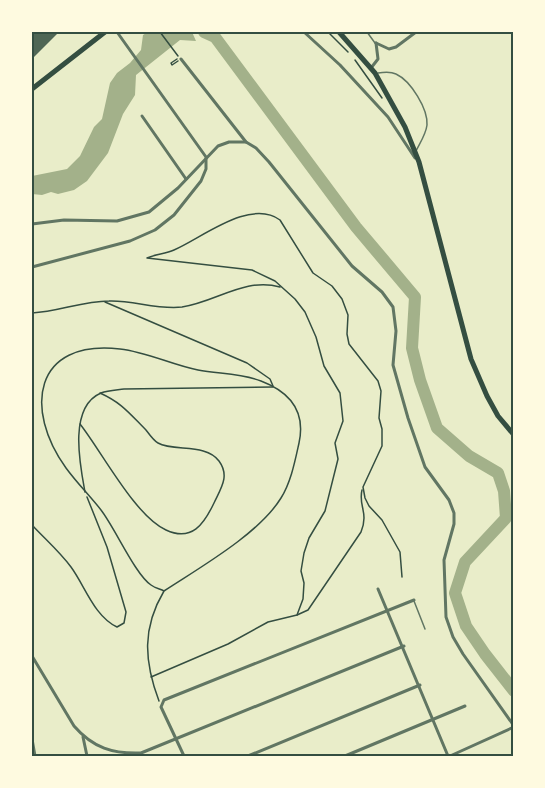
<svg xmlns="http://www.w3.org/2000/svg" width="545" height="788" font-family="Arial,sans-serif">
<rect width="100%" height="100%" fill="#e9edc9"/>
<path fill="#a3b18a" d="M148,32H192L196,41L180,40L136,75L135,95L123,114L108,153L87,181L74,190L58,194L51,192L42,195L32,194V176L67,169L80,156L94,127L102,119L110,83L117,73L130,63L141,50L143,35Z"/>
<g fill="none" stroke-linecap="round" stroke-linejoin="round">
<path stroke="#a3b18a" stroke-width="12" d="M204,32L215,37L356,227L415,297L412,348L420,380L437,428L469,456L498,473L504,491L506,518L465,562L455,593L466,626L485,654L514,691"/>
</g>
<path fill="#4f6655" d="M32,32H59L32,59Z"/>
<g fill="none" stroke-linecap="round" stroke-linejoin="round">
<g stroke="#344e41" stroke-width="1.5">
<path d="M160,32L178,56"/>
<path d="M328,32L348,52"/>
<path d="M177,59L171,63L172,65L178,61"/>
<path d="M355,60L382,98"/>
<path d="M105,302L247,363L270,379L273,386"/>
<path d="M32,313C58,312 82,301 109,301C133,300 157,310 182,307C216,302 245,277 280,287"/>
<path d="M80,424C102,452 135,516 166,530C192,542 204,524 214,503C221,488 230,476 219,461C206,443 174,452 158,443C154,441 149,434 146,430C129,413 122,403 100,393"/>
<path d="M85,492C80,465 68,407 101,393C108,390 117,390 124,389L273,387"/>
<path d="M32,525C45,539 60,552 71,567C85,586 94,616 117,627L124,623L126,612L107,547L87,497"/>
<path d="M297,615L303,599L304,583L301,571L304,553L309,538L325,511L338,459L335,443L343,421L340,393L324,366L316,337L305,312L295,299L275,281L252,270L147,258C156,254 165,254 174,250C202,238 250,198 280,220L313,273L332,286L342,299L348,315L347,334L349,344L378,381L381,391L379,418L382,429V446L363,487L365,498L369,506L382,520L400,552L402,577"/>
<path d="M151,677L228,644L268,622L297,615L308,610L361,532C369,512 358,506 362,490"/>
<path d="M159,701C144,661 142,628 164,591C199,568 259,534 281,498C291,482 295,461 299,443C306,411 290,392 261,381C241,373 219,374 198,370C172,365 147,352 120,349C33,339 24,410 66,468C77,483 90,496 101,510C115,528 135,574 151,585C155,588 160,589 164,591"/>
</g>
<g stroke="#617663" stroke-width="1.5">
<path d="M367,32L375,43"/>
<path d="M378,73C384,72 390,71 396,74C411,81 428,109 427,125C426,134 420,143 416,151"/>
<path d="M414,601L425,629"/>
</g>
<g stroke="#617663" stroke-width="3">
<path d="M304,32L340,65L388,117L415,158"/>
<path d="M376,43L389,49L396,47L416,32"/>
<path d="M181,59L246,142L256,148L269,162L352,266L382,292L393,307L396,331L393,365L408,418L425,467L449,500L454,513V524L444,560L446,617L453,637L463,654L514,726"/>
<path d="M371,68L378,59L376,43"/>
<path d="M142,116L186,179"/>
<path d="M32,224L64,220L117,221L149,212L178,188L218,146L229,142H246"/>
<path d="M32,267L130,241L155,230L174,215L201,181L206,169V157L117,32"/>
<path d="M378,589L448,756"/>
<path d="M32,656L74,726C93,748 113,754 141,753L404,646"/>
<path d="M83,737L87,756"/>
<path d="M32,739L35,756"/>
<path d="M184,756L161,707L164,700L414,600"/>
<path d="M248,756L420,685"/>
<path d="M345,756L465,706"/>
<path d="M450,756L514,727"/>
</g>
<g stroke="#344e41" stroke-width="5">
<path d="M339,32L375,73L405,127L419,162L471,359L487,396L498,416L514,435"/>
<path d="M32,89L105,32"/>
</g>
</g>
<rect width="545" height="788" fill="none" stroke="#fefae0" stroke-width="66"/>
<rect x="33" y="33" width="479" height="722" fill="none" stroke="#344e41" stroke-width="2"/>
</svg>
